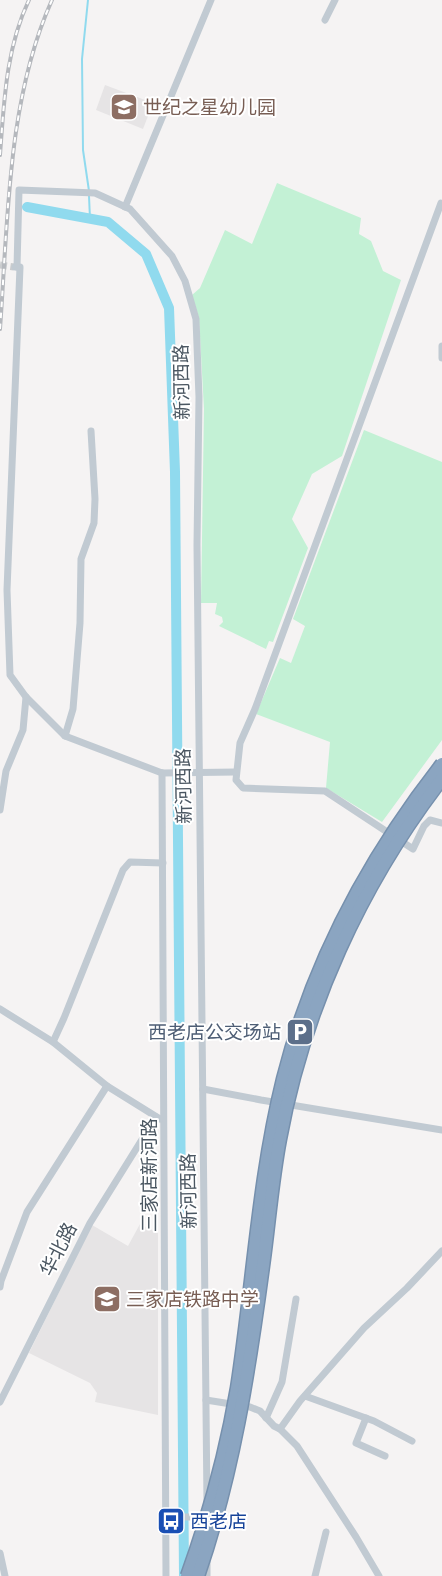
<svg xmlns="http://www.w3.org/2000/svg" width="442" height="1576" font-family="'Sofia Sans Condensed','Noto Sans SC',sans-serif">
<rect width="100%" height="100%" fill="#f5f3f3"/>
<g fill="#e6e4e5">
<path d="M105,85L153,103L143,129L96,110Z"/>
<path d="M140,1224L158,1233V1415L95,1402L97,1393L90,1383L29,1353L92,1225L128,1246Z"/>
</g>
<g fill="#c3f1d5">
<path d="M277,183L361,218L359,234L371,241L383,271L401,280L342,456L312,474L292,519L308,548L273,642L269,641L266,649L219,626L223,622L222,617L215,614L217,603H201L204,409L199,318L192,295L200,288L225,230L252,244Z"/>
<path d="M364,430L442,462V740L382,822L326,788L330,742L256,714L280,658L291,663L305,626L293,619Z"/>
</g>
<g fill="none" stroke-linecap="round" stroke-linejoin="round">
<g stroke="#90daee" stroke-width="2">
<path d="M88,0L82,59L83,150L89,191"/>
<path d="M89,196L90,219"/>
</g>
<path stroke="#90daee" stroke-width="10" d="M27,207L108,222L146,254L169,308L175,472L184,1576"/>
<path stroke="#caccce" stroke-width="7" stroke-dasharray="7 3.5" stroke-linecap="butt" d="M0,265L14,267"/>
<g stroke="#c1cad2" stroke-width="7">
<path d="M325,20L335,0"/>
<path d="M441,203L255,709L240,743L236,780L243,788L325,791L413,849L424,826L430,820L442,823"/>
<path d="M125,207L211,0"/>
<path d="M15,267H20L7,590L10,675L26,697L65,736L162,773"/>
<path d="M17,267L19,190L95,193L130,209L172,256L185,281L196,319L199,397L197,545L207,1503"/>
<path d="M442,346V358"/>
<path d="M65,736L73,709L80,623L81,559L94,523L95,499L91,431"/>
<path d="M162,773L166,1576"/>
<path d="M162,773L236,772"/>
<path d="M0,810L6,771L23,730L26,697"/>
<path d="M0,1009L53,1042L107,1086L160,1119"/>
<path d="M53,1042L64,1018L123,870L130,862L163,863"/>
<path d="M203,1089L261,1100L442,1130"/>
<path d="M0,1287L1,1281L27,1212L107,1086"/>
<path d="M305,1396L374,1421L412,1441"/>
<path d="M206,1400L250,1407L260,1411L274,1426L280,1429L297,1446L356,1537L379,1576"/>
<path d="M0,1402L90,1223L156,1117"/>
<path d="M266,1418L282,1382L296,1299"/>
<path d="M366,1418L356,1443L385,1456"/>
<path d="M280,1429L300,1401L364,1328L407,1288L442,1251"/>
<path d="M167,1517H207"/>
<path d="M0,1553L5,1576"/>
<path d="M207,1559V1576"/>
<path d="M315,1576L326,1532"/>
</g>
<g stroke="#b5b8bd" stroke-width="4">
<g id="rail">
<path d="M0,155C4,102 6,48 29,0"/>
<path d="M0,329C8,221 7,100 52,0"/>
</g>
</g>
<use href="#rail" stroke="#fff" stroke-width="2" stroke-dasharray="5.5" stroke-linecap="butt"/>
<g stroke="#7690ad" stroke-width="15" stroke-linecap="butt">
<g id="motorway-bridge">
<path d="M187,1576C209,1515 226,1452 237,1388C253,1285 258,1180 283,1079C312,964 369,857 442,764"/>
<path d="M198,1576C233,1475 249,1371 263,1266C269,1223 272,1181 280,1139C304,1009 361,884 442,779"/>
</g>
</g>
<use href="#motorway-bridge" stroke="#8ba5c1" stroke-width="12"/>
</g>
<defs>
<g id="school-square" transform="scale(1.4375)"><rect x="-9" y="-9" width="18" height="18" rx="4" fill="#8d6e63" stroke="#fff"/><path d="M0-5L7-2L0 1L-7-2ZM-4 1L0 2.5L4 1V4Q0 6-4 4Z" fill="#fff"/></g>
<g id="parking-square" transform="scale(1.4375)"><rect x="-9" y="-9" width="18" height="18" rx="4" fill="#5c6f8a" stroke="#fff"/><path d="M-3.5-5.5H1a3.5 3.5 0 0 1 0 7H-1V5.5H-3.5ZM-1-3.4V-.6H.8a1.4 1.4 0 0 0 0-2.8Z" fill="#fff"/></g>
<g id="bus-square" transform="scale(1.4375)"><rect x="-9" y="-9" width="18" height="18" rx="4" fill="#1a4fb4" stroke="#fff"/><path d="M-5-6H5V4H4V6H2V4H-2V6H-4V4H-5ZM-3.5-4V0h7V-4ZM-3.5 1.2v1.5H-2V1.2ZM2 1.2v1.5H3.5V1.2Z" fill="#fff"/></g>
</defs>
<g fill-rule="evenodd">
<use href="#school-square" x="124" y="107"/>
<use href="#parking-square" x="300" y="1032"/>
<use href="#school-square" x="107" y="1299"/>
<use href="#bus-square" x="171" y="1521"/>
</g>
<g text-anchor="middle" stroke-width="4" stroke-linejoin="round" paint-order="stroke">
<g font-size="19" fill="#785e54" stroke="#fff" text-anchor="start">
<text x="143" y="114">世纪之星幼儿园</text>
<text x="126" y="1306">三家店铁路中学</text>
</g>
<g font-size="19" fill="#4a5661" stroke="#fff">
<text transform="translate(181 382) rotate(-91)" y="7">新河西路</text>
<text transform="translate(183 786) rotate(-91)" y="7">新河西路</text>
<text transform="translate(149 1175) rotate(-90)" y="7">三家店新河路</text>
<text transform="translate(188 1191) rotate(-91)" y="7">新河西路</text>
<text transform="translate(58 1249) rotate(-63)" y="7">华北路</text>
</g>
<g font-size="19" fill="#4e5e75" stroke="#fff" text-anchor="end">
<text x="281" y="1039">西老店公交场站</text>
</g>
<g font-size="19" fill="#164399" stroke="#fff" text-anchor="start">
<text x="190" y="1528">西老店</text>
</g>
</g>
</svg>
